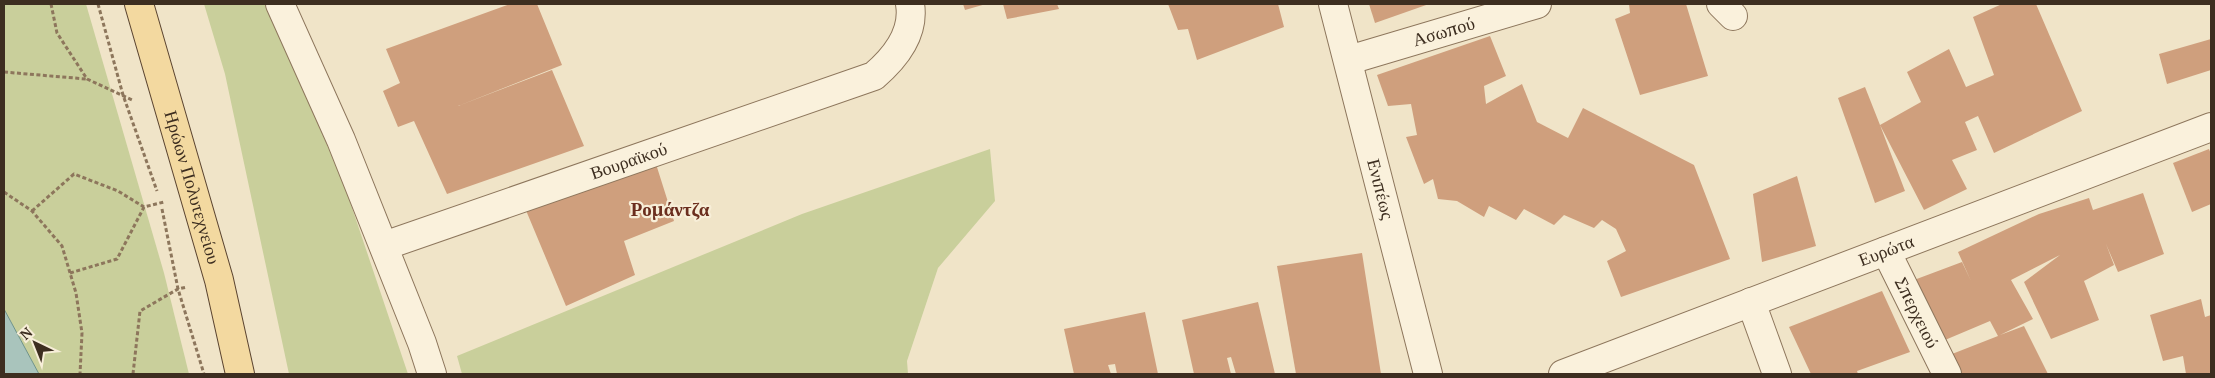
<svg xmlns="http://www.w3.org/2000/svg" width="2215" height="378" font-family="'PT Serif',serif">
<rect width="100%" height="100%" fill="#f0e4c8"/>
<g fill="#c9cf9b">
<path d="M4,4H86L164,273L189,374H39L4,309Z"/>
<path d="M204,4H266L344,184L408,374H289L225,74Z"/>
<path d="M990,149L995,201L938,268L907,361L908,374H462L457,356L802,214Z"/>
</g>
<path fill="#a9c4bc" stroke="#6f938a" d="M4,309L39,374H4Z"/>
<g fill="#cf9f7d">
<path d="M510,4H537L562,65L458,106L552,70L584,146L447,194L414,121L398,127L383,91L400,83L386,49Z"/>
<path d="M963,4H986L965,10Z"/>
<path d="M1003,4H1057L1059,9L1007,19Z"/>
<path d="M1168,4H1278L1284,27L1197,60L1188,29L1178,30Z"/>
<path d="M1369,4H1429L1375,23Z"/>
<path d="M1629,4H1686L1708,76L1640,95L1615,19L1630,13Z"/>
<path d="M2002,4H2036L2082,111L1994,153L1978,116L1965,122L1977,150L1952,160L1967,189L1924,210L1880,125L1905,191L1875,203L1838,98L1865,87L1880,125L1921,102L1907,72L1949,49L1966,87L1994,75L1973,17Z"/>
<path d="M1490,36L1506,76L1484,86L1486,104L1522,84L1537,122L1568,138L1583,108L1694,165L1730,259L1621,297L1607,261L1626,251L1616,229L1602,220L1594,228L1564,215L1554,225L1524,209L1516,220L1489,206L1484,217L1457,201L1438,199L1433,179L1424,184L1406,137L1417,135L1411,104L1388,106L1377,75Z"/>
<path d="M2211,39V70L2167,84L2159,54Z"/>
<path d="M2209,149L2211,154V204L2192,212L2173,163Z"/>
<path d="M656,164L674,221L624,241L635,275L566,306L525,208Z"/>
<path d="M1797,176L1816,246L1762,262L1753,194Z"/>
<path d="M2143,193L2164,254L2118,272L2106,244L2114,265L2084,281L2099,320L2051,339L2024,282L2060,255L2011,280L2033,319L2000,335L2024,326L2048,374H1962L1952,354L1998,336L1990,321L1945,340L1914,280L1962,262L1971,281L1958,252L2039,214L2089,198L2093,210Z"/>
<path d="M1362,253L1381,374H1296L1277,266Z"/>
<path d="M1882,291L1910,352L1857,371L1858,374H1811L1789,327Z"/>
<path d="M2201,299L2205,317L2211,315V374H2186L2183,356L2163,361L2150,315Z"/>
<path d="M1258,302L1275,374H1236L1231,357L1227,358L1231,374H1194L1182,320Z"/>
<path d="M1145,312L1158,374H1117L1115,364L1108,365L1111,374H1074L1064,329Z"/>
</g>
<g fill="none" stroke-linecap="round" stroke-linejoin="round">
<g stroke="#8d765c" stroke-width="30">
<g id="street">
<path d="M280,4L341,140L422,343L432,374"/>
<path id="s1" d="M1333,4L1428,374"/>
<path d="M1721,4L1733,16"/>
<path id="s2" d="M1349,60L1537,4"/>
<path id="s3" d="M384,246L874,76C895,58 915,34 910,4"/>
<path id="s4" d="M1886,251L1947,374"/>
<path d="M1751,302L1777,374"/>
<path id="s5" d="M1563,374L2211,127"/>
</g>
</g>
<g stroke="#5b4430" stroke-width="30">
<g id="primary">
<path id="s6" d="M139,4L219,280L240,374"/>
</g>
</g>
<g stroke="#8d765c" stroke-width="3" stroke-dasharray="4 2.5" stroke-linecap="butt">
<path d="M51,4L57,33L87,79L132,100"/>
<path d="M98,4L123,95L157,191"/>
<path d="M4,72L86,79"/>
<path d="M4,192L32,211L62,246L76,293L82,333L80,374"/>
<path d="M162,209L178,289L204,374"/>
<path d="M32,211L74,174L118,191L144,207L164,202"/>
<path d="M70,273L117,259L144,207"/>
<path d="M133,374L140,311L178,289L187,287"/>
</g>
<use href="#street" stroke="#faf1dc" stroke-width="28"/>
<use href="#primary" stroke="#f3d9a0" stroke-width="28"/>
</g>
<g text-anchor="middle" stroke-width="4.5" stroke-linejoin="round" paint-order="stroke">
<g font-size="18" fill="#3d2e20" stroke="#f7eed8">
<text dy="6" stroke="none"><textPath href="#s2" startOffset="99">Ασωπού</textPath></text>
<text dy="6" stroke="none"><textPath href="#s3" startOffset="259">Βουραϊκού</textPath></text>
<text dy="6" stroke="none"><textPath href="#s6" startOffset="191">Ηρώων Πολυτεχνείου</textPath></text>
<text dy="6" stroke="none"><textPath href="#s1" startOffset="191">Ενιπέως</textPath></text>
<text dy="6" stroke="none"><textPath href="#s5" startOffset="346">Ευρώτα</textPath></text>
<text dy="6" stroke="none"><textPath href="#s4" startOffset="69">Σπερχειού</textPath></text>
</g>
<g font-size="19" font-weight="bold" fill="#6b2e1e" stroke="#f7eed8">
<text x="670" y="216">Ρομάντζα</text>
</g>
</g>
<rect width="2215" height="378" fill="none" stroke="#3d2e20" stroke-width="10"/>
<g transform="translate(35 343) rotate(317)" stroke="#f7eed8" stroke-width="4" paint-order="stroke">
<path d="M0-4L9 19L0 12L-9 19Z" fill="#3d2e20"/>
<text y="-8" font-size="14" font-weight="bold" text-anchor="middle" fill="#3d2e20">N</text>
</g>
</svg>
